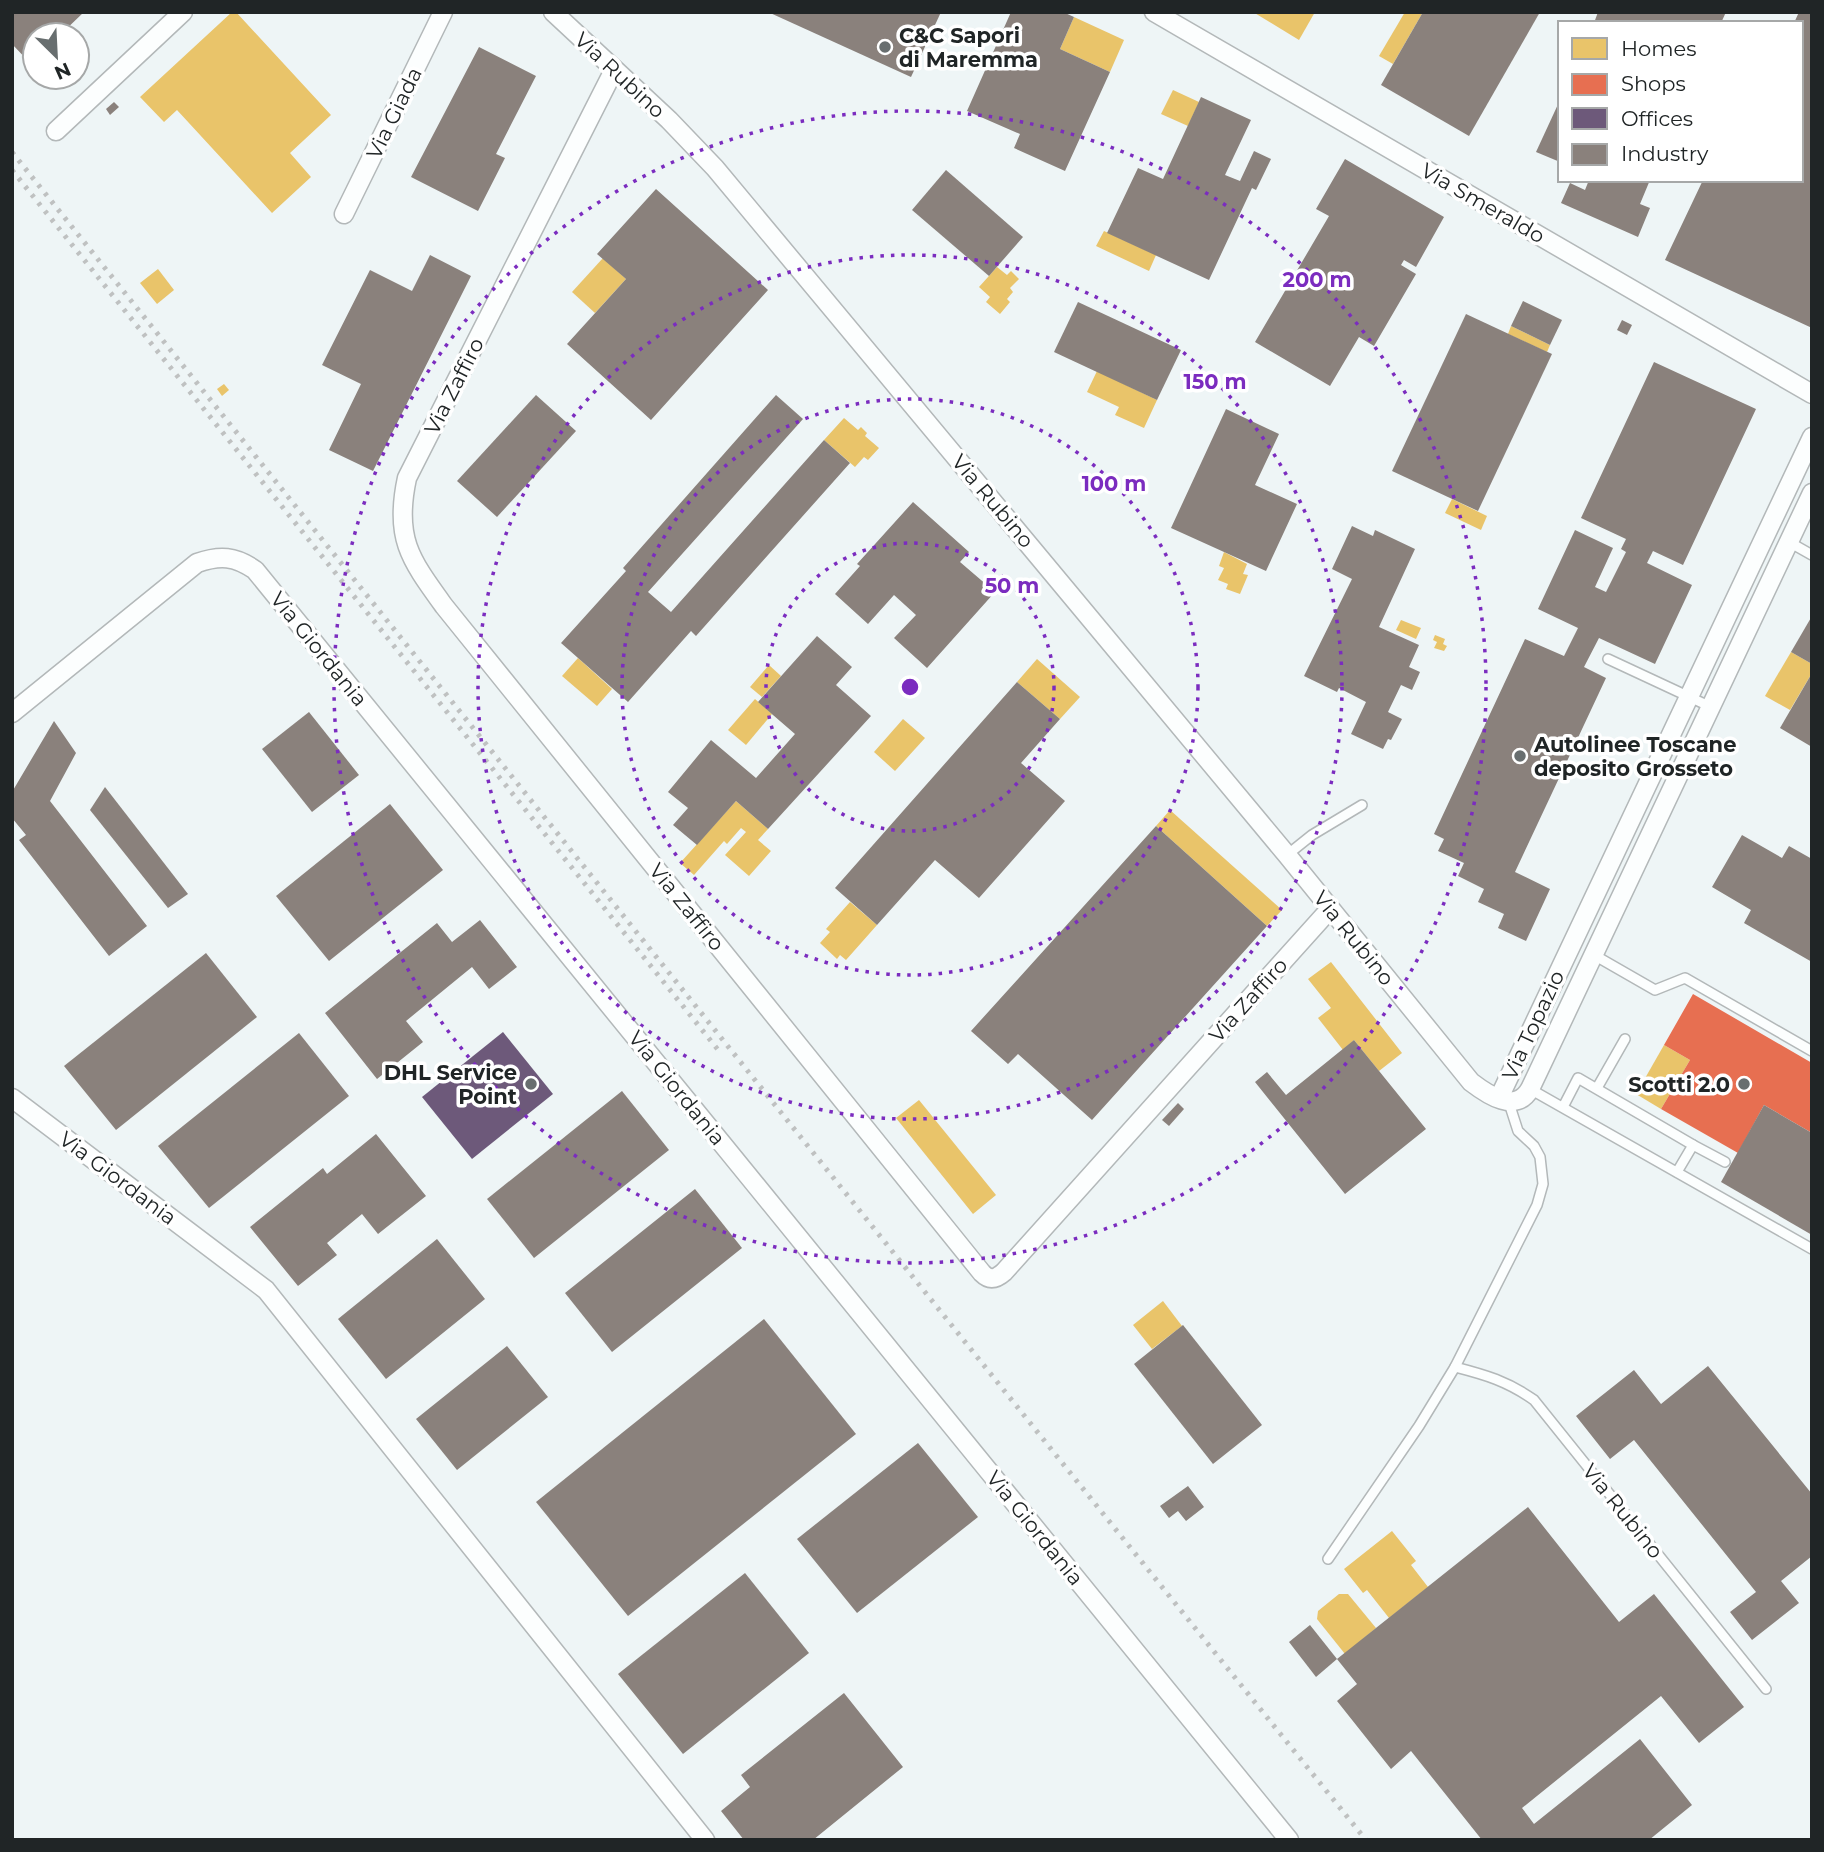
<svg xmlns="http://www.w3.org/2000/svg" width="1824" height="1852" font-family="Montserrat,sans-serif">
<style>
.homes{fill:#e9c46a}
.shops{fill:#e76f51}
.offices{fill:#6d597a}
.industry{fill:#8a817c}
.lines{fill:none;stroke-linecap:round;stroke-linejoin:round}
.service-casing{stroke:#b3b8b9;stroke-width:12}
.minor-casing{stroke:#b3b8b9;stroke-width:21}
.service{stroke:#fcfefe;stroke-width:9}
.minor{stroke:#fcfefe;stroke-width:18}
.rail{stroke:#bfc1c1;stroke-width:5;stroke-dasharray:3.5 7;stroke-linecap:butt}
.ring{fill:none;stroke:#7b2cbf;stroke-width:3.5;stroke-dasharray:3.5 7}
.poi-dot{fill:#686e6f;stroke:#fff;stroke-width:2.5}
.labels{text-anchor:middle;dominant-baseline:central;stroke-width:7;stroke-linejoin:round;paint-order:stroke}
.poi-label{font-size:21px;font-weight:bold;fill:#202526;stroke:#fff;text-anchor:start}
.street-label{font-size:21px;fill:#202526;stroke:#fff}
.centre{fill:#7b2cbf;stroke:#fff;stroke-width:3.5}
.ring-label{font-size:21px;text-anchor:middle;font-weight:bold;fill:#7b2cbf;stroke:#fff;stroke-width:7;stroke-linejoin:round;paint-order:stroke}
</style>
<rect width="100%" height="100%" fill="#eef5f6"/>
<g class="homes">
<polygon points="232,12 236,12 331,115 290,153 311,177 272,213 177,110 164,122 140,97"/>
<polygon points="1253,12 1315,12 1299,40"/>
<polygon points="1405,12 1423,12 1393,64 1379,56"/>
<polygon points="1074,17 1124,40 1110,72 1060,49"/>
<polygon points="1173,90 1199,102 1188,126 1161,114"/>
<polygon points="1104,231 1156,255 1149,271 1096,246"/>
<polygon points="603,258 626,279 595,313 572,292"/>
<polygon points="997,267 1007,275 1011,271 1019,279 1010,288 1013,292 1007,299 1010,302 1000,314 986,302 990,297 979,287"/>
<polygon points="158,269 174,290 157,304 140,283"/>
<polygon points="1511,326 1550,345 1547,352 1508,334"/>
<polygon points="1097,371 1157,400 1144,428 1115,415 1119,407 1087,392"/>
<polygon points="224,384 229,390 222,396 217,389"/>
<polygon points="844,418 858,430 861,427 867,433 865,436 879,448 868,460 864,457 855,467 824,440"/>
<polygon points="1452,499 1487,516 1481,530 1445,513"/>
<polygon points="1224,552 1247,564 1243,574 1248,575 1240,594 1226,589 1228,584 1218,580 1224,568 1219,566"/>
<polygon points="1401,620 1421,628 1416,639 1396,630"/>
<polygon points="1435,635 1445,639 1443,644 1447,646 1444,651 1434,648 1437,642 1433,640"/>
<polygon points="1791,652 1812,664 1812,673 1790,710 1765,696"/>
<polygon points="578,658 612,689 597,706 562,676"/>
<polygon points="1037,659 1080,697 1060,719 1017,682"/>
<polygon points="769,665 781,676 762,697 750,687"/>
<polygon points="755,699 772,714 746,745 728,730"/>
<polygon points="903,719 925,738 895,771 874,752"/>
<polygon points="736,801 768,829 758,840 771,851 749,876 725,855 746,832 741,828 727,844 724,841 694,875 680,863"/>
<polygon points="1170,810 1282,910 1267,926 1156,826"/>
<polygon points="850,902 877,925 846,960 840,955 837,959 820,943 830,932 826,929"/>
<polygon points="1331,962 1402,1053 1379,1071 1354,1040 1343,1050 1318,1018 1331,1008 1308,979"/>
<polygon points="1664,1045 1690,1060 1661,1109 1636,1094"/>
<polygon points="919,1100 996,1195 973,1214 896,1118"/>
<polygon points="1163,1301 1182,1326 1152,1349 1133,1325"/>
<polygon points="1392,1531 1416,1561 1411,1565 1428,1587 1389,1618 1367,1590 1363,1593 1344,1569"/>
<polygon points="1339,1594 1348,1594 1376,1628 1345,1654 1317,1619 1318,1611"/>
</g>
<polygon class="shops" points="1693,994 1812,1063 1812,1133 1764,1105 1738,1153 1661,1109 1690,1060 1664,1045"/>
<polygon class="offices" points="503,1032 553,1094 472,1159 422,1097"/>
<g class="industry">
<polygon points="12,12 84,12 60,35 35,35 35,58 30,63 12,44"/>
<polygon points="768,12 941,12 911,77"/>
<polygon points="1011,12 1063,12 1074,17 1060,49 1110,72 1065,171 1014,148 1020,134 967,111"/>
<polygon points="1423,12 1540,12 1469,136 1381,85"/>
<polygon points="1598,12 1726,12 1721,23 1594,23"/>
<polygon points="1799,12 1812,12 1812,328 1665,260 1703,180 1801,180 1801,23 1794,23"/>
<polygon points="479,47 536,76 496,154 505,158 478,211 411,177"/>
<polygon points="1201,97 1251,120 1225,175 1240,181 1254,151 1271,159 1256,190 1252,188 1209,280 1107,233 1138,168 1163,179"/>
<polygon points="1560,100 1560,162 1536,152"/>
<polygon points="114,102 119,107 110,115 106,109"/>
<polygon points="1345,159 1444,217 1416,267 1404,260 1401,265 1416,274 1374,346 1359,337 1330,386 1255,342 1329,216 1316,209"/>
<polygon points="946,170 1023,237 989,276 912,210"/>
<polygon points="1589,180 1650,180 1640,204 1650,208 1638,237 1561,203 1570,183 1585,190"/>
<polygon points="656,189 768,290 651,420 567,344 626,279 597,254"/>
<polygon points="430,255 471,276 373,471 329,450 361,384 322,365 370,270 412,291"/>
<polygon points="1523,301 1562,320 1550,345 1511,326"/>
<polygon points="1078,302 1181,350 1157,400 1054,352"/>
<polygon points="1466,314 1552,354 1478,511 1392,471"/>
<polygon points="1622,320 1632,325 1627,335 1617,330"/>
<polygon points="1654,362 1756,409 1683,565 1653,551 1647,563 1692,585 1655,664 1599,638 1584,667 1606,678 1515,872 1550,889 1526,941 1498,928 1504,914 1478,902 1484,889 1458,876 1464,863 1438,851 1444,839 1434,834 1525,639 1564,656 1578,628 1538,609 1575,530 1613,548 1595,587 1606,592 1626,552 1621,549 1626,539 1581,518"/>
<polygon points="536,395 576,431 497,517 457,481"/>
<polygon points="776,395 803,419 648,592 671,612 824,440 850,463 696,636 691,631 628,702 561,643 626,571 623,568"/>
<polygon points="1226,409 1279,434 1255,485 1297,504 1266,571 1171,528"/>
<polygon points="913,502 969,552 960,562 995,592 927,668 894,638 916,615 894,595 868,624 835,594 860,566 857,564"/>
<polygon points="1352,526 1373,536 1375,530 1415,549 1379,627 1419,645 1409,667 1420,672 1412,690 1401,685 1388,712 1402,719 1391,740 1388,739 1383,749 1351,734 1366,702 1339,688 1337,692 1304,676 1352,579 1332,569"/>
<polygon points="1812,616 1812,664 1791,652"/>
<polygon points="817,636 852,667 836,685 871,716 768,829 736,801 697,845 673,825 688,808 668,792 711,740 756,778 795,734 758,702"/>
<polygon points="1812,673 1812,747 1780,728"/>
<polygon points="1017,682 1060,719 1021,763 1065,801 979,898 935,860 877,925 835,888"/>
<polygon points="309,712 359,775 312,812 262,749"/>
<polygon points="54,721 76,753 50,801 147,926 109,956 19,840 26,835 12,818 12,792"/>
<polygon points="105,787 188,894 168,908 90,810"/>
<polygon points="390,804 443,870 329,961 276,896"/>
<polygon points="1156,826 1267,926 1092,1120 1018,1054 1008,1064 971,1031"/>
<polygon points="1742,835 1782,858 1789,846 1812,859 1812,962 1744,923 1751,910 1712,887"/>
<polygon points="480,920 517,967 489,989 472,967 406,1021 423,1042 377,1079 325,1013 437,923 452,942"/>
<polygon points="206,953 257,1017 116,1130 64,1066"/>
<polygon points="299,1033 349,1096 209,1208 158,1146"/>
<polygon points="1354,1040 1426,1129 1345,1194 1255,1082 1267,1072 1286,1095"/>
<polygon points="622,1091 669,1150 534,1258 487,1199"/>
<polygon points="1178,1103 1184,1109 1169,1126 1162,1120"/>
<polygon points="1764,1105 1812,1133 1812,1235 1721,1182"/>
<polygon points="376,1134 426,1196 378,1234 362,1214 327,1243 337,1255 298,1286 250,1227 323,1168 327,1174"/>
<polygon points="695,1189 742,1248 612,1352 565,1293"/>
<polygon points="437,1239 485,1299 386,1379 338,1319"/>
<polygon points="764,1319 856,1434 628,1616 536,1502"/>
<polygon points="1183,1325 1262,1425 1213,1464 1134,1364"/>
<polygon points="507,1346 548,1397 457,1470 416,1419"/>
<polygon points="1708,1366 1812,1494 1812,1556 1781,1581 1799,1603 1752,1640 1730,1612 1756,1592 1634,1440 1610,1459 1576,1416 1634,1370 1661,1404"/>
<polygon points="918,1443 978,1517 857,1613 797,1539"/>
<polygon points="1188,1486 1204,1507 1186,1521 1178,1511 1169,1518 1160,1506"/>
<polygon points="1528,1507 1619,1622 1654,1594 1744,1707 1699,1743 1661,1696 1522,1808 1534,1824 1640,1739 1692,1805 1649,1840 1482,1840 1411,1751 1391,1769 1337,1701 1357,1684 1337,1659"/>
<polygon points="745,1573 809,1653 683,1754 618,1674"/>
<polygon points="1310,1625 1337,1659 1316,1677 1289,1642"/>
<polygon points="844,1693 903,1767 813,1840 744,1840 721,1811 750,1787 741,1775"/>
</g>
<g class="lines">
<g class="service-casing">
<g id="service">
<polyline points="1789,542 1812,555"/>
<polyline points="1608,659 1711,707"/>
<polyline points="1287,855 1312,835 1362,805"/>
<polyline points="1594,955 1655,990 1685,978 1812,1051"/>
<polyline points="1597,1088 1625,1039"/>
<polyline points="1530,1089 1812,1249"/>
<polyline points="1563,1107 1578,1078 1693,1145"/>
<polyline points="1677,1172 1693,1145 1725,1162"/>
<path d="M 1455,1367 C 1486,1375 1507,1381 1534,1400 L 1766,1689"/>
<polyline points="1328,1559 1419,1426 1455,1367 1537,1205 1543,1184 1540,1157 1534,1146 1518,1131 1509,1103"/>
</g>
</g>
<g class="minor-casing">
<g id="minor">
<path d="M 553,12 L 669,120 L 715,168 L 1287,855 L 1471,1082 C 1488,1095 1516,1114 1530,1089 L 1812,493"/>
<polyline points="1154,12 1812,394"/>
<path d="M 614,70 L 407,478 C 394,538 410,559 444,606 L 982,1273 C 990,1281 996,1279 1004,1272 L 1330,909"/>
<polyline points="56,131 183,12"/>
<polyline points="344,214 443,12"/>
<path d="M 12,713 L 197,563 C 220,555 235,556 255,570 L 1289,1840"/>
<polyline points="12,1098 266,1290 705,1840"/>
<polyline points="1499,1098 1812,437"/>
</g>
</g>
<use href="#service" class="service"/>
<use href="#minor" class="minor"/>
<g class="rail">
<path d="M 12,152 C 463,715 913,1279 1366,1840"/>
<polyline points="12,170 719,1051"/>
</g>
</g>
<g class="ring">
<circle cx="910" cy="687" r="144"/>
<circle cx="910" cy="687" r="288"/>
<circle cx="910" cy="687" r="432"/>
<circle cx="910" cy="687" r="576"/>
</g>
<g class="poi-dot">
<circle cx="885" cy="47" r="7"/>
<circle cx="1520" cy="756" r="7"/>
<circle cx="531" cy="1084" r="7"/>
<circle cx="1744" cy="1084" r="7"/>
</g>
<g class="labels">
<g class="poi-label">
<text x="899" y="35">C&amp;C Sapori<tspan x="899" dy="24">di Maremma</tspan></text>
<text x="1534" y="744">Autolinee Toscane<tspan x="1534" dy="24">deposito Grosseto</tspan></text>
<text x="517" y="1072" text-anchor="end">DHL Service<tspan x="517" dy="24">Point</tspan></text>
<text x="1730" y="1084" text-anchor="end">Scotti 2.0</text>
</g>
<g class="street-label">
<text transform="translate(620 75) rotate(43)">Via Rubino</text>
<text transform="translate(394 113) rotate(-64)">Via Giada</text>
<text transform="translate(1483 203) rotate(30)">Via Smeraldo</text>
<text transform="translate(454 386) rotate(-63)">Via Zaffiro</text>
<text transform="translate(993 501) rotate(50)">Via Rubino</text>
<text transform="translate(319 649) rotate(51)">Via Giordania</text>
<text transform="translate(687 907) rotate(51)">Via Zaffiro</text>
<text transform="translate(1354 938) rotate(51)">Via Rubino</text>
<text transform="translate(1248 1000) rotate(-48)">Via Zaffiro</text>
<text transform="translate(1533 1025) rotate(-65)">Via Topazio</text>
<text transform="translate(677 1088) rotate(51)">Via Giordania</text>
<text transform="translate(118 1178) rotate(37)">Via Giordania</text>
<text transform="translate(1623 1511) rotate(51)">Via Rubino</text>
<text transform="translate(1035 1528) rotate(51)">Via Giordania</text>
</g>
</g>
<circle cx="910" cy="687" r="10" class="centre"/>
<g class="ring-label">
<text x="1317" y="287">200 m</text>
<text x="1215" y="389">150 m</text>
<text x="1114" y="491">100 m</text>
<text x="1012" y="593">50 m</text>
</g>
<rect width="1824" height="1852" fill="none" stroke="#202526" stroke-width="28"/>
<rect x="1558" y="21" width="245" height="161" fill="#ffffff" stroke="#a6a8a8" stroke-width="2"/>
<rect x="1572" y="38" width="35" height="21" fill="#e9c46a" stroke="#a6a8a8" stroke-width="2"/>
<text x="1621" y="56" font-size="21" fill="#202526">Homes</text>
<rect x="1572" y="74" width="35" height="21" fill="#e76f51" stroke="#a6a8a8" stroke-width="2"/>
<text x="1621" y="91" font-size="21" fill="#202526">Shops</text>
<rect x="1572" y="108" width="35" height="21" fill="#6d597a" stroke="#a6a8a8" stroke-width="2"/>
<text x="1621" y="126" font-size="21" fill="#202526">Offices</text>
<rect x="1572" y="144" width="35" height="21" fill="#8a817c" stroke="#a6a8a8" stroke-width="2"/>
<text x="1621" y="161" font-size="21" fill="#202526">Industry</text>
<g transform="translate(56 56) rotate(156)"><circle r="33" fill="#ffffff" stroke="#a6a8a8" stroke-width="2"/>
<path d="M0-5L12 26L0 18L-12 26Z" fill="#686e6f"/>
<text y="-10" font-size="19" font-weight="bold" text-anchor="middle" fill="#202526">N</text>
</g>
</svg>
